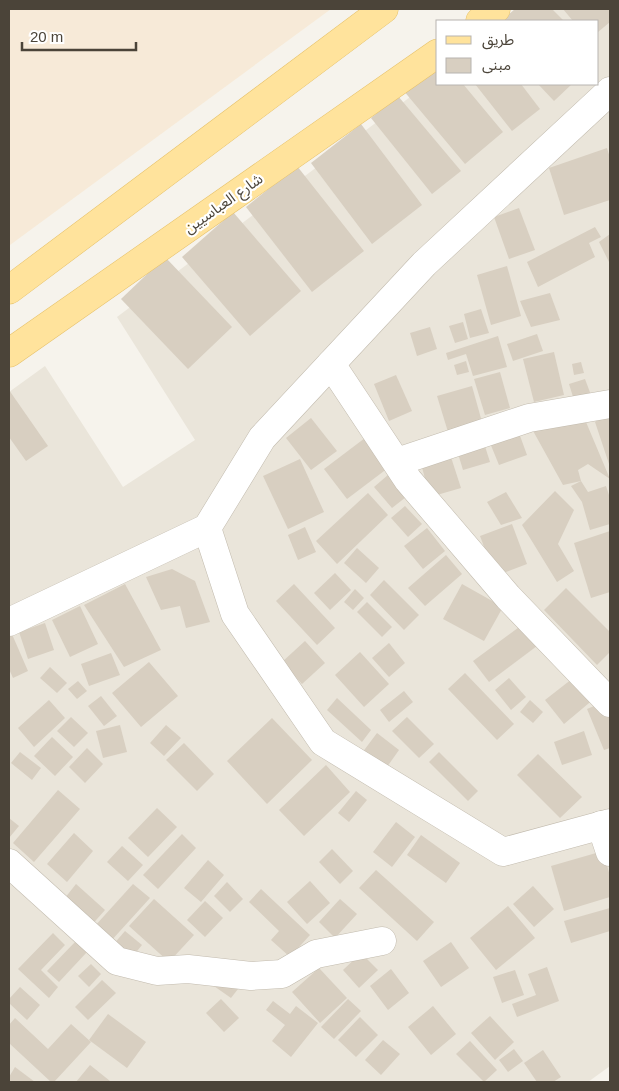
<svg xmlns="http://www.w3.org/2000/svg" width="619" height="1091" font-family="Arial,'Noto Sans Arabic',sans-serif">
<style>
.residential{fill:#eae5da}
.commercial{fill:#f7ead8}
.building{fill:#d8cfc1}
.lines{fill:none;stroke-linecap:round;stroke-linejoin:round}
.minor-casing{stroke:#c2bbae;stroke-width:29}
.major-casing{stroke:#e6c16a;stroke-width:29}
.minor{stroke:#fff;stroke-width:28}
.major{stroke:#ffe39c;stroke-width:28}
.labels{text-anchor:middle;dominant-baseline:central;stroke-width:4.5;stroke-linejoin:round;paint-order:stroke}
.street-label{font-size:15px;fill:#4b4439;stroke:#fff}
</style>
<rect width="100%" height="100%" fill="#f6f3ec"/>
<polygon class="residential" points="528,9 610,9 610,1066 588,1082 9,1082 9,392 45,366 123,487 195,440 117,317 438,76 438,84 598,84 598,21 511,21"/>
<polygon class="commercial" points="9,9 331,9 10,245"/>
<g class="building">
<polygon points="515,9 552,9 564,21 501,21"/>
<polygon points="563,9 610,9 610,22 598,32 598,21 573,21"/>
<polygon points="438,62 438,84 463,84 503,132 465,164 403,90"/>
<polygon points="475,84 521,84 540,109 512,131"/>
<polygon points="538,84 572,84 554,101"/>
<polygon points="398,96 461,171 432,194 371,118"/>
<polygon points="361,124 422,205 372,244 311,163"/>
<polygon points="607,148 610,158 610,200 564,215 549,168"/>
<polygon points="297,166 364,251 312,292 246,207"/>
<polygon points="519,208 535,250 509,259 494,217"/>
<polygon points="233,212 301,291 250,336 182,257"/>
<polygon points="595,227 601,237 589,243 595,257 538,287 527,262"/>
<polygon points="610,234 610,264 599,242"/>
<polygon points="165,257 232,327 188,369 121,299"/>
<polygon points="507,266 521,316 491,325 477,275"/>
<polygon points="550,293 560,320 531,327 520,301"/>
<polygon points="481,309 489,333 470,338 464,314"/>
<polygon points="463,322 468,339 455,343 449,326"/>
<polygon points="430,327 437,349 417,356 410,333"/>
<polygon points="537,334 543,351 513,361 507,344"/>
<polygon points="498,336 507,367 473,376 466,354 448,360 446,353"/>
<polygon points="554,352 564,395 534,402 523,359"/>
<polygon points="466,361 469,372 457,375 454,365"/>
<polygon points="581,362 584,373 574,375 572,364"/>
<polygon points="500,372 510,408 485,415 474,379"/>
<polygon points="396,375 412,411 389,421 374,384"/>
<polygon points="585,379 591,395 574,400 569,384"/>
<polygon points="472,386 482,422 448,432 437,396"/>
<polygon points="9,390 48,446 26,461 9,437"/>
<polygon points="610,410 610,467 595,422"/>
<polygon points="311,418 337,451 311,470 286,438"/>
<polygon points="586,422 610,479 588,464 578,470 581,481 563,485 532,429"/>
<polygon points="519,433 527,455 499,465 490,443"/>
<polygon points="365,438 388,468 347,499 324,469"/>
<polygon points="483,440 490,462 463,470 456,447"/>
<polygon points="449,451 461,488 430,497 420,460"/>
<polygon points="300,459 324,512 288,529 263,476"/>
<polygon points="388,475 406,497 392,508 374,487"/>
<polygon points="581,481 588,492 606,486 610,498 610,524 590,530 582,502 571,486"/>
<polygon points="555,491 574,510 558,544 574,571 557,582 522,525"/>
<polygon points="506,492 522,518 501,525 487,502"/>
<polygon points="368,493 388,515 337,564 316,541"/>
<polygon points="405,506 422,524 408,537 391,518"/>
<polygon points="512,524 527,564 495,576 480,536"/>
<polygon points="305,527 316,552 298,560 288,535"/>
<polygon points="427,528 445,551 423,569 404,546"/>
<polygon points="610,531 610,592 591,598 574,543"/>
<polygon points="357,548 379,568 366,583 344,563"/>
<polygon points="446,555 462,574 425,606 408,588"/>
<polygon points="172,569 195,581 210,622 186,628 180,606 161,610 146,577"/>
<polygon points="335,573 351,590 330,610 314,593"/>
<polygon points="384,580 419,615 404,630 370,595"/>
<polygon points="125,584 161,650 124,667 84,605"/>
<polygon points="294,584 335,628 317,645 276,601"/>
<polygon points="462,584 503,607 484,641 443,619"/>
<polygon points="566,588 610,632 610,652 597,665 544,610"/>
<polygon points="355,589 364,598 353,610 344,602"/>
<polygon points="367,602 392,627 382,637 357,612"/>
<polygon points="80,606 98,644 70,657 52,620"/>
<polygon points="526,622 541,643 489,682 473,661"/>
<polygon points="45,623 54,650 28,659 19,632"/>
<polygon points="11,632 28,671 13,678 9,669 9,634"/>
<polygon points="305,641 325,663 302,684 282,662"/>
<polygon points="389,643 405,663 389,677 372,658"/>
<polygon points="360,652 389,684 364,707 335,675"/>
<polygon points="111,653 120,675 89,686 81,664"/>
<polygon points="149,662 178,696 141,727 112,693"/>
<polygon points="50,667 67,683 57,693 40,678"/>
<polygon points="465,673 514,724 497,740 448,689"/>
<polygon points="577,675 595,698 564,724 545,700"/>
<polygon points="509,678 526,697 511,710 495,690"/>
<polygon points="78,681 87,691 77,699 68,689"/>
<polygon points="404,691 413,702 389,722 380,710"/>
<polygon points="101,696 117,716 104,726 88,706"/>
<polygon points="337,698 371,730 362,742 327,710"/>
<polygon points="49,700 65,718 34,747 18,728"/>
<polygon points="530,700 543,712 533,723 520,712"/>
<polygon points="606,701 610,711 610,748 604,750 587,709"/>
<polygon points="71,717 88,733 74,747 57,731"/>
<polygon points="407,717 434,744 419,758 392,731"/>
<polygon points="272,718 312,760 267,804 227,761"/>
<polygon points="120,725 127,752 103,758 96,731"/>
<polygon points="166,725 181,738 164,756 150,743"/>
<polygon points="584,731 592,755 562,765 554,742"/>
<polygon points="377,733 399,750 382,774 359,757"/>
<polygon points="52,737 73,757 55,776 34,756"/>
<polygon points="184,743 214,774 197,791 166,760"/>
<polygon points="87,748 103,764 85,783 69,767"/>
<polygon points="20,752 41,768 32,780 11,763"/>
<polygon points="439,752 478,791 468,801 429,762"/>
<polygon points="538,754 582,797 560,818 517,775"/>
<polygon points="326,765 350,792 304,836 279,810"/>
<polygon points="58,790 80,809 34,862 13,843"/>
<polygon points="356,791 367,800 349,822 338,813"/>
<polygon points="157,808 177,827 148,857 128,838"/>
<polygon points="9,818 19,826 9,838"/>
<polygon points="396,822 415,837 392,867 373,852"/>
<polygon points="74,833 93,851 67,882 47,864"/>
<polygon points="182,834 196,848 158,889 143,875"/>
<polygon points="421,835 460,863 446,883 407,855"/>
<polygon points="122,846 143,865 128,881 107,862"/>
<polygon points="332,849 353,871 340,884 319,862"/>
<polygon points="603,851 610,876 610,897 564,911 551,866"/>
<polygon points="208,860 224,875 201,902 184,888"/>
<polygon points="376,870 434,922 417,941 359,888"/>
<polygon points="310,881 330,903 307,924 287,902"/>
<polygon points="227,882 243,899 230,912 214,896"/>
<polygon points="76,884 105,910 89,928 61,903"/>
<polygon points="133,884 150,898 110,942 94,927"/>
<polygon points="533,886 554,909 534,927 513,904"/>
<polygon points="261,889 310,935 290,957 271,940 279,931 249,902"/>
<polygon points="154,899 194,935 169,962 129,926"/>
<polygon points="340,899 357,914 335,938 319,922"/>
<polygon points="205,901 223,918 205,937 187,920"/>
<polygon points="508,906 535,938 496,970 470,938"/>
<polygon points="610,908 610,931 571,943 564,921"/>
<polygon points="125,931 142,945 129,961 112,946"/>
<polygon points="53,933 65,945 41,970 58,987 49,998 18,969"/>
<polygon points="76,941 87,952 59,982 47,971"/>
<polygon points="451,942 469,968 441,987 423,961"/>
<polygon points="361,953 378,970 359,988 343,970"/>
<polygon points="91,964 101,974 89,987 78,976"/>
<polygon points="547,967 559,1001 517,1017 512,1004 536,995 528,974"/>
<polygon points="319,968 347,998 320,1023 292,992"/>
<polygon points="391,969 409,993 388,1010 370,986"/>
<polygon points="515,970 524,995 502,1003 493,977"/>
<polygon points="217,974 238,989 231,998 211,984"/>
<polygon points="102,980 116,993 88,1020 75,1007"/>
<polygon points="20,987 40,1005 27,1020 9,1003 9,999"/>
<polygon points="221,999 239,1018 224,1032 206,1013"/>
<polygon points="348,999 361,1011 334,1039 321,1027"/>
<polygon points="273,1001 290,1014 296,1006 318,1023 291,1057 272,1041 285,1025 266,1010"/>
<polygon points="433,1006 456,1034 431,1055 408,1027"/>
<polygon points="108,1014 146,1042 127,1068 89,1040"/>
<polygon points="490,1016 514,1042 495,1060 471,1033"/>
<polygon points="360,1017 378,1035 356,1057 338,1040"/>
<polygon points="15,1018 48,1049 71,1024 91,1042 54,1082 51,1082 9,1043 9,1025"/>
<polygon points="383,1040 400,1054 381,1075 365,1060"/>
<polygon points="470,1041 497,1070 484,1082 456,1054"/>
<polygon points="514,1049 523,1061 508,1072 499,1060"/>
<polygon points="543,1050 561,1077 553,1082 537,1082 524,1063"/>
<polygon points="90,1065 110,1081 109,1082 76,1082"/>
<polygon points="15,1067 35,1082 9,1082 9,1077"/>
</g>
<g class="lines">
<g class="minor-casing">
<g id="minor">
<polyline points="610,91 424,264 262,438 207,528 235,614 323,742 503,852 610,823"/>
<polyline points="331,364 408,480 508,597 610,703"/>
<polyline points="397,462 529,418 610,404"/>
<polyline points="9,622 207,528"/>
<polyline points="601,825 610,852"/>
<polyline points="9,863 117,961 157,971 188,969 251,976 282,974 316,954 382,941"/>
</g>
</g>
<g class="major-casing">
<g id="major">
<polyline points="480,21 496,9"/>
<polyline points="9,290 384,9"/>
<polyline points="9,353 438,53"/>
</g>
</g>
<use href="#minor" class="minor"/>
<use href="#major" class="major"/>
</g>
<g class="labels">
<g class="street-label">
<text transform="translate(223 203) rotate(-35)">شارع العباسيين</text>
</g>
</g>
<rect width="619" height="1091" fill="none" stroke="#4b4439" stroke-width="20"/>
<rect x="436" y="20" width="162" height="65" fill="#ffffff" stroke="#b7b4b0"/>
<rect x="446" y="36" width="25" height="8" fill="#ffe39c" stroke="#b7b4b0"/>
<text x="482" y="45" font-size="15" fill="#4b4439">طريق</text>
<rect x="446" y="58" width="25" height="15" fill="#d8cfc1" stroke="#b7b4b0"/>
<text x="482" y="70" font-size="15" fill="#4b4439">مبنى</text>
<path d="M22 42v8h114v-8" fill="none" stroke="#4b4439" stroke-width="2.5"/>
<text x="30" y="42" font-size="15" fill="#4b4439" stroke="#ffffff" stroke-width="4" paint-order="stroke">20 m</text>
</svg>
